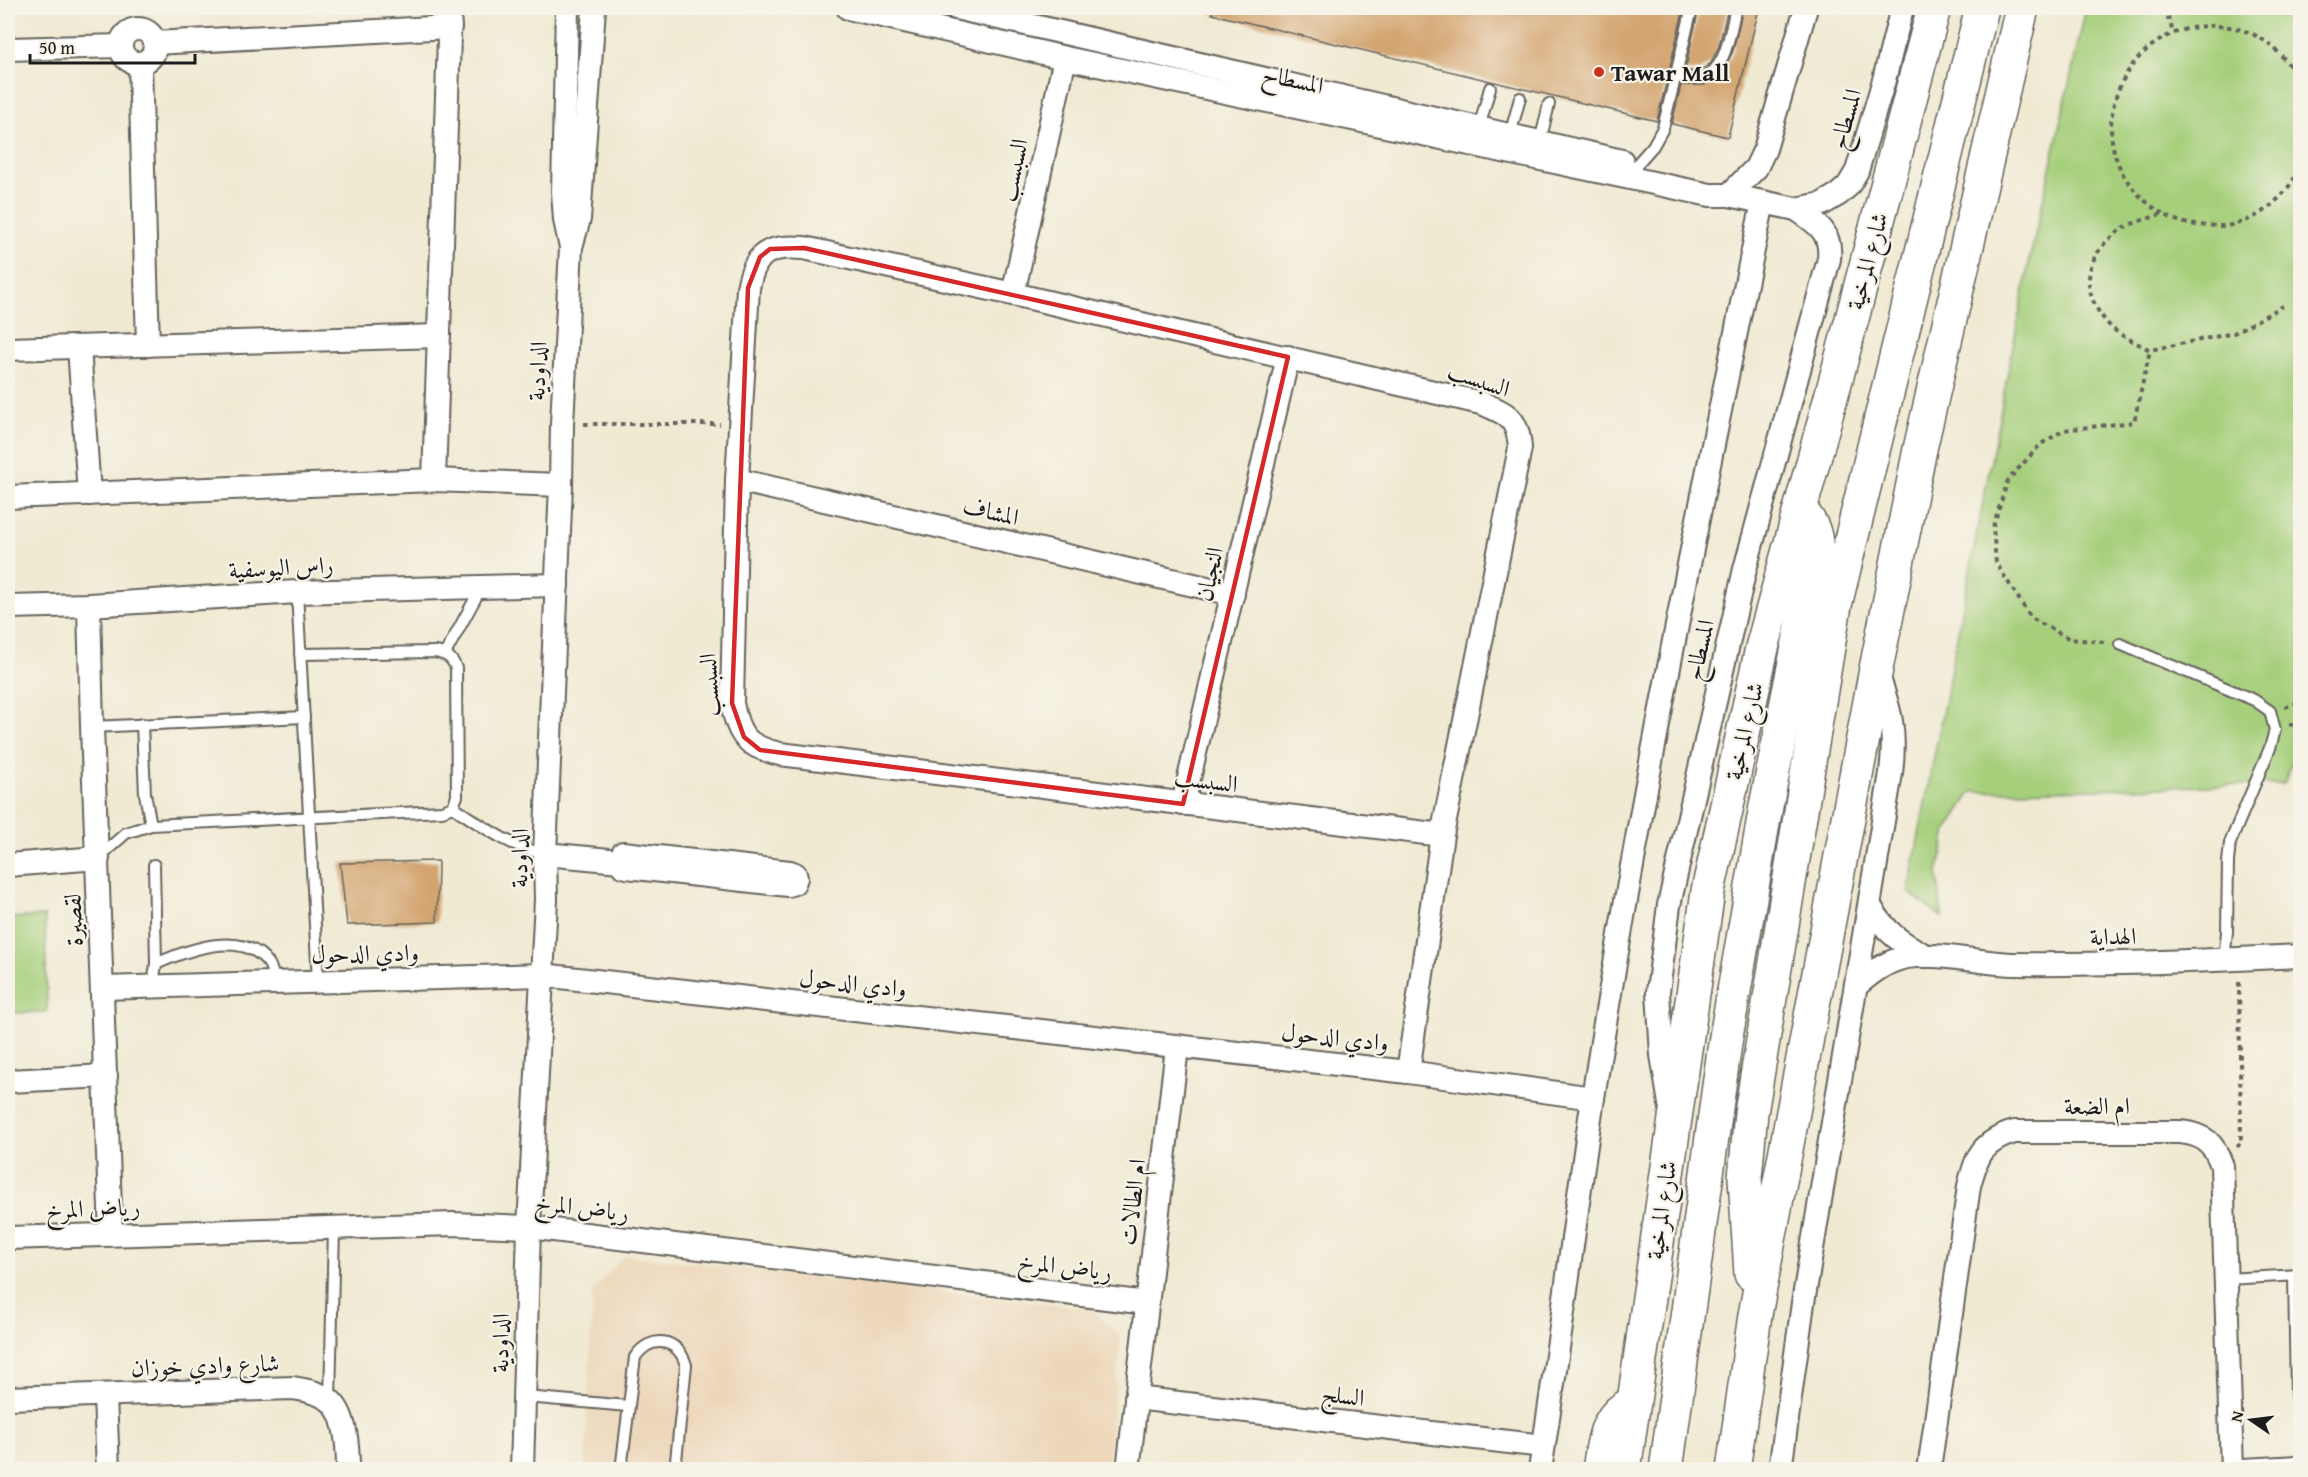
<svg xmlns="http://www.w3.org/2000/svg" width="2308" height="1477" font-family="'Gentium Book Plus',Amiri,serif">
<style>
.built{fill:#edd7ba}
.green{fill:#a6cf7b;stroke:#61764c;stroke-width:1.5}
.building{fill:#d3a46f}
.lines{fill:none;stroke-linecap:round;stroke-linejoin:round}
.lane-casing{stroke:#66645c;stroke-width:14}
.street-casing{stroke:#66645c;stroke-width:26}
.highway-casing{stroke:#66645c;stroke-width:36}
.path{stroke:#66645c;stroke-width:4;stroke-dasharray:4.5 4.5;stroke-linecap:butt}
.lane{stroke:#fff;stroke-width:10}
.street{stroke:#fff;stroke-width:22}
.highway{stroke:#fff;stroke-width:33}
.marked{fill:none;stroke:#d62828;stroke-width:4.5;stroke-linejoin:round}
.poi-dot{fill:#c8321e;stroke:#f7f3e8;stroke-width:2}
.labels{text-anchor:middle;dominant-baseline:central;stroke-width:4.5;stroke-linejoin:round;paint-order:stroke}
.poi-label{font-size:24px;font-weight:bold;fill:#1c1c1c;stroke:#f7f3e8;text-anchor:start}
.street-label{font-size:24px;fill:#1c1c1c;stroke:#f7f3e8}
</style>
<rect width="100%" height="100%" fill="#f7f3e8"/>
<filter id="ink" filterUnits="userSpaceOnUse"><feTurbulence type="fractalNoise" baseFrequency=".0167" numOctaves="2"/><feDisplacementMap in="SourceGraphic" scale="12" xChannelSelector="R" yChannelSelector="G"/><feConvolveMatrix kernelMatrix="1 2 1 2 8 2 1 2 1" color-interpolation-filters="sRGB"/></filter>
<filter id="wash" filterUnits="userSpaceOnUse"><feTurbulence type="fractalNoise" baseFrequency=".008" numOctaves="4" result="noise"/><feDisplacementMap in="SourceGraphic" scale="24" xChannelSelector="R" yChannelSelector="G"/><feGaussianBlur stdDeviation="1.35" result="paint"/><feColorMatrix in="noise" values="0 0 0 0 0 0 0 0 0 0 0 0 0 0 0 0 0 1.4 0 .05"/><feComposite in="paint" operator="in"/></filter>
<g filter="url(#wash)">
<rect width="100%" height="100%" fill="#f0ead3"/>
<polygon class="built" points="625,1255 1092,1309 1121,1337 1107,1469 585,1470 593,1290"/>
<g class="green">
<polygon points="2086,8 2300,8 2300,743 2284,784 1971,792 1947,830 1938,874 1942,917 1908,892 2030,258"/>
<polygon points="45,916 47,1012 8,1013 8,918"/>
</g>
<g id="blocks">
<g class="building">
<polygon points="1213,8 1684,8 1657,121 1212,14"/>
<polygon points="1699,8 1728,8 1719,46 1711,63 1699,71 1685,71"/>
<polygon points="1743,8 1759,8 1728,137 1672,124 1681,85 1704,85 1715,80 1723,71 1733,51"/>
<polygon points="438,861 437,922 347,925 340,863"/>
</g>
</g>
</g>
<g filter="url(#ink)">
<use href="#blocks" fill-opacity="0" stroke="#66645c" stroke-width="1.5"/>
<g class="lines">
<g class="lane-casing">
<g id="lane">
<path d="M 1677,77 C 1684,78 1693,80 1701,78 C 1727,72 1730,29 1736,8"/>
<polyline points="1479,128 1490,88"/>
<polyline points="1510,135 1520,98"/>
<polyline points="1540,142 1549,104"/>
<polyline points="1633,179 1637,164 1653,146 1663,128 1692,8"/>
<polyline points="297,592 318,981"/>
<polyline points="2120,644 2254,700 2270,711 2275,730 2270,748 2230,843 2228,862 2227,932 2224,960"/>
<polyline points="445,654 481,588"/>
<path d="M 142,724 L 145,794 L 151,825 L 442,811 L 453,807 L 457,796 L 456,668 C 452,658 447,654 435,652 L 300,654"/>
<polyline points="92,727 304,717"/>
<path d="M 453,807 C 482,826 510,847 545,854"/>
<polyline points="99,857 126,833 151,825"/>
<polyline points="154,865 156,964"/>
<path d="M 153,985 L 156,964 C 187,950 244,928 269,964 C 272,969 273,977 275,982"/>
<polyline points="2294,1275 2296,1395 2300,1402"/>
<polyline points="2226,1279 2300,1275"/>
<polyline points="526,1397 628,1406"/>
<polyline points="330,1400 334,1228"/>
<path d="M 621,1470 L 635,1357 C 651,1334 678,1338 686,1365 L 675,1470"/>
</g>
</g>
<g class="street-casing">
<g id="street">
<polyline points="567,8 563,191 565,220 570,243"/>
<polyline points="848,8 1065,58 1710,195 1729,195 1796,209 1822,204 1839,194 1848,186 1857,171 1884,80 1902,8"/>
<polyline points="956,8 1622,161"/>
<circle cx="138" cy="46" r="17"/>
<polyline points="154,43 450,27"/>
<polyline points="8,49 121,46"/>
<polyline points="140,63 148,345"/>
<polyline points="1729,195 1756,168 1765,149 1806,8"/>
<polyline points="1013,294 1065,58"/>
<polyline points="79,347 89,494"/>
<polyline points="8,349 439,336"/>
<polyline points="434,480 450,8"/>
<polyline points="737,480 1233,594"/>
<polyline points="8,497 434,480 561,485"/>
<polyline points="89,605 92,727 111,1234"/>
<polyline points="8,607 89,605 297,592 557,585"/>
<polyline points="1183,804 1288,357"/>
<polygon points="623,853 790,872 795,874 796,878 794,883 788,885 627,867 623,866 620,861"/>
<polyline points="545,854 620,861"/>
<polyline points="8,865 98,858"/>
<path d="M 1870,906 C 1886,933 1900,942 1926,956"/>
<path d="M 1856,986 C 1871,973 1886,961 1907,957 C 1941,952 1978,963 2012,964 C 2108,965 2204,961 2300,956"/>
<polyline points="103,988 542,975 1408,1072 1593,1098"/>
<path d="M 1408,1072 L 1442,835 L 1520,448 C 1518,418 1507,413 1481,403 L 1013,294 L 804,248 C 769,245 755,252 748,288 L 737,480 L 732,703 C 738,736 747,747 780,754 L 1442,835"/>
<polyline points="8,1081 106,1076"/>
<path d="M 1670,1104 L 1662,1055 L 1658,992 L 1669,905 L 1745,569 L 1829,259 C 1832,231 1816,223 1796,209"/>
<polyline points="8,1238 453,1224 529,1227 1147,1303"/>
<polyline points="105,1396 108,1470"/>
<path d="M 8,1398 L 293,1388 C 305,1390 317,1392 328,1399 C 347,1412 348,1450 348,1470"/>
<polyline points="1136,1398 1543,1446"/>
<polyline points="522,1470 529,1227 546,900 545,854 561,485 562,424 571,247 579,219 594,8"/>
<polyline points="1128,1470 1177,1047"/>
<path d="M 1540,1470 C 1560,1346 1574,1222 1593,1098 C 1640,798 1701,500 1763,202"/>
<path d="M 1780,1470 L 1803,1303 L 1891,773 C 1896,731 1891,712 1877,673"/>
<path d="M 1929,1470 L 1969,1186 C 1977,1155 1982,1142 2014,1132 L 2181,1132 C 2205,1135 2214,1143 2222,1166 L 2232,1470"/>
<polyline points="2243,1470 2300,1467"/>
</g>
</g>
<g class="highway-casing">
<g id="highway">
<polyline points="1751,1274 1745,1177 1751,1113 1835,605 1982,8"/>
<path d="M 1599,1470 C 1603,1447 1604,1421 1624,1408"/>
<polyline points="1624,1470 1708,891 1762,648 1839,368 1934,8"/>
<path d="M 1666,1470 L 1725,1043 L 1766,806 L 1817,553 C 1816,534 1813,524 1800,510"/>
<polyline points="1733,1470 1755,1315 1876,669 1920,449 2022,8"/>
</g>
</g>
<g class="path">
<polyline points="2165,8 2173,32"/>
<path d="M 2300,81 C 2280,49 2258,28 2218,26 C 2121,21 2072,143 2149,204 C 2160,213 2174,221 2189,224 C 2198,226 2207,225 2216,226 C 2252,228 2287,198 2300,167"/>
<path d="M 2161,214 C 2149,219 2132,222 2122,229 C 2083,255 2078,292 2110,326 C 2120,336 2137,343 2150,350 L 2234,333 L 2283,306"/>
<polyline points="584,424 720,424"/>
<polyline points="2104,642 2070,639 2031,618 1996,563 1993,527 2008,480 2041,444 2064,430 2134,422 2150,350"/>
<polyline points="2285,707 2300,702"/>
<polyline points="2289,724 2300,727"/>
<polyline points="2237,1147 2241,1142 2239,979"/>
</g>
<use href="#lane" class="lane"/>
<use href="#street" class="street"/>
<use href="#highway" class="highway"/>
</g>
</g>
<path class="marked" d="M 804,248 L 1288,357 L 1183,804 L 760,750 L 744,737 L 732,703 L 748,288 L 760,257 L 770,249 Z"/>
<circle class="poi-dot" cx="1599" cy="72" r="6"/>
<g class="labels">
<g class="poi-label">
<text x="1611" y="72">Tawar Mall</text>
</g>
<g class="street-label">
<text transform="translate(1293 79) rotate(12)">المسطاح</text>
<text transform="translate(1845 119) rotate(-74)">المسطاح</text>
<text transform="translate(1013 170) rotate(-78)">السبسب</text>
<text transform="translate(1867 261) rotate(-75)">شارع المرخية</text>
<text transform="translate(537 371) rotate(-87)">الداودية</text>
<text transform="translate(1479 379) rotate(19)">السبسب</text>
<text transform="translate(991 511) rotate(13)">المشاف</text>
<text transform="translate(281 567) rotate(-3)">راس اليوسفية</text>
<text transform="translate(1209 574) rotate(-77)">النجيان</text>
<text transform="translate(1699 650) rotate(-77)">المسطاح</text>
<text transform="translate(709 685) rotate(-93)">السبسب</text>
<text transform="translate(1744 731) rotate(-77)">شارع المرخية</text>
<text transform="translate(1206 780) rotate(7)">السبسب</text>
<text transform="translate(519 858) rotate(-89)">الداودية</text>
<text transform="translate(73 920) rotate(-92)">لقصيرة</text>
<text transform="translate(2113 936) rotate(-1)">الهداية</text>
<text transform="translate(365 953) rotate(-1)">وادي الدحول</text>
<text transform="translate(853 983) rotate(6)">وادي الدحول</text>
<text transform="translate(1335 1037) rotate(6)">وادي الدحول</text>
<text x="2097" y="1105">ام الضعة</text>
<text transform="translate(1132 1202) rotate(-83)">ام الطالات</text>
<text transform="translate(582 1207) rotate(7)">رياض المرخ</text>
<text transform="translate(93 1208) rotate(-2)">رياض المرخ</text>
<text transform="translate(1661 1210) rotate(-82)">شارع المرخية</text>
<text transform="translate(1065 1266) rotate(7)">رياض المرخ</text>
<text transform="translate(500 1343) rotate(-89)">الداودية</text>
<text transform="translate(205 1365) rotate(-2)">شارع وادي خوزان</text>
<text transform="translate(1343 1395) rotate(7)">السلج</text>
</g>
</g>
<rect width="2308" height="1477" fill="none" stroke="#f7f3e8" stroke-width="30"/>
<g transform="translate(2251 1420) rotate(284)" stroke="#f7f3e8" stroke-width="4.5" paint-order="stroke">
<path d="M0-4.5L10 22L0 15L-10 22Z" fill="#1c1c1c"/>
<text y="-9" font-size="16" font-weight="bold" text-anchor="middle" fill="#1c1c1c">N</text>
</g>
<path d="M30 54v9h165v-9" fill="none" stroke="#1c1c1c" stroke-width="3"/>
<text x="39" y="54" font-size="18" fill="#1c1c1c" stroke="#f7f3e8" stroke-width="4.5" paint-order="stroke">50 m</text>
</svg>
